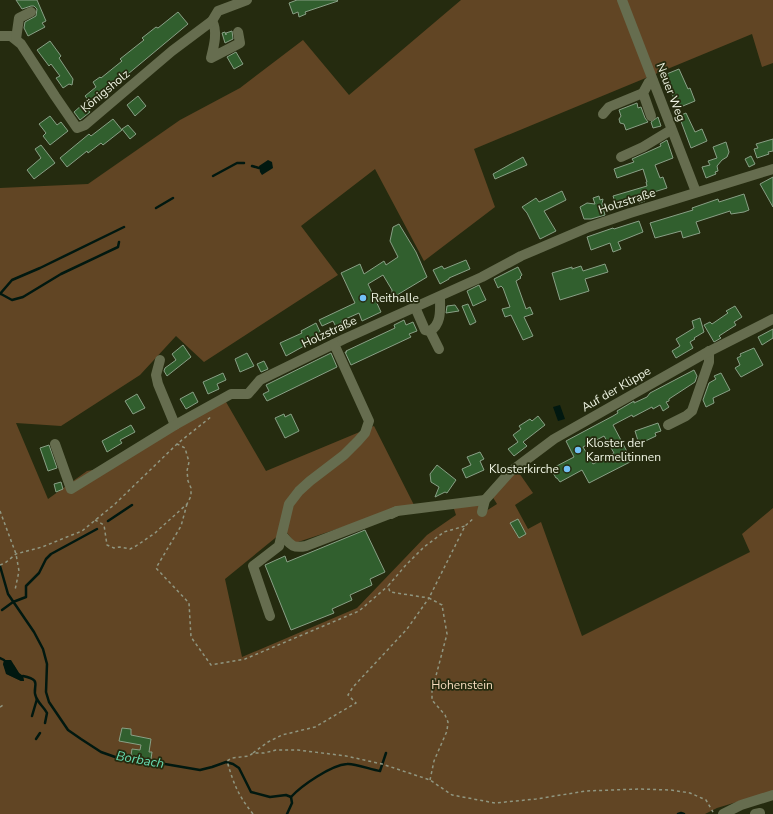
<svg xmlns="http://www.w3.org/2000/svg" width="773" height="814" font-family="'Nunito Sans',sans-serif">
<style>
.green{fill:#614524;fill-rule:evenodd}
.water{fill:#011810}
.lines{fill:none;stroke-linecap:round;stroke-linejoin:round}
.stream{stroke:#011810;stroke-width:2.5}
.building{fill:#315f2e;stroke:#89a086;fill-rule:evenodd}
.path{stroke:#909680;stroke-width:1.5;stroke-dasharray:3 3;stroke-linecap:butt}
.minor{stroke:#666d4f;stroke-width:10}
.poi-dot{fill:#72c1f5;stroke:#252b0f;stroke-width:1.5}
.labels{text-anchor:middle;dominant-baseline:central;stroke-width:3.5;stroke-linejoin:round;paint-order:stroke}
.street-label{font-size:12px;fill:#eef3e2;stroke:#252b0f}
.poi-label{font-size:12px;fill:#eef3e2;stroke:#252b0f;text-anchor:start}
.park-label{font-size:12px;fill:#f5dbbd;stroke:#252b0f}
.water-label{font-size:13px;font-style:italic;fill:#67dab0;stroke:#252b0f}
</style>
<rect width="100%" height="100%" fill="#252b0f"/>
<path class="green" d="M 461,0 L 773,0 L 773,63 L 762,67 L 752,34 L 474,149 L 495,207 L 424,261 L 375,169 L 301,226 L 338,275 L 204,362 L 176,336 L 140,375 L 61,426 L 16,423 L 48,499 L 87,471 L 110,467 L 222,395 L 266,471 L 374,426 L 414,505 L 397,509 L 295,543 L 285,530 L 225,579 L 242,657 L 357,608 L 427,535 L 456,515 L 453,506 L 481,503 L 486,511 L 497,504 L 492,496 L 517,470 L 533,493 L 515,505 L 528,529 L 541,522 L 582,636 L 750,552 L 742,534 L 773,508 L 773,791 L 717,808 L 705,814 L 0,814 L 0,188 L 88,184 L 180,120 L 240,88 L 303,40 L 349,95 ZM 3,664 L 14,665 L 19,673 L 23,676 L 24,681 L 21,681 L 7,674 Z"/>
<g class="water">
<polygon points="268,160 272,162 273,168 262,175 260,172 259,166"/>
<polygon points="560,405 565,419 558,421 553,407"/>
<polygon points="4,660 11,660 19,673 23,676 24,681 21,681 6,674 3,664"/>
</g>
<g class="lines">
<g class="stream">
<polyline points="252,166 259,168"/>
<polyline points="213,176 237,163 244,163"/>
<polyline points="156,208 173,198"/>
<polyline points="0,294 12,280 40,268 124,227"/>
<polyline points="1,294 12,300 23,297 61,274 118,247 119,242"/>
<polyline points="108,521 132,505"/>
<polyline points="0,566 8,594 34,632 43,649 47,664 46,692 49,702 68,730 81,739 101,752 118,758 138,762 159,763 200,770 212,767 226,762 233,764 239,768 251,792 270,797 286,795 291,797 292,803 287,814"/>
<polyline points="2,610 13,602 26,597 26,586 39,573 46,559 51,554 97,529"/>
<polyline points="0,658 4,660"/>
<path d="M 23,676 C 44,680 31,687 36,697 C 38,703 44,707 47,713 L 45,723"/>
<polyline points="32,716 37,699"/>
<polyline points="36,739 40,733"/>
<path d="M 291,797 C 301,786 331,765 347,764 C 354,763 372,770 380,771 L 386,753"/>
<polyline points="678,814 681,813 684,814"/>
</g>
</g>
<g class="building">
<polygon points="16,0 37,0 46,21 42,23 45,27 28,36 24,28 25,22 36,16 37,9 34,6 31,6 22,9"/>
<polygon points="297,0 337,0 338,1 305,12 306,14 299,17 298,12 293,14 289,3"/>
<polygon points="178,12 188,24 104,94 103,92 90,102 85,96 96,87 93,82 100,77 101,78 122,61 120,59 144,40 142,38 156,27 158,28"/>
<polygon points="232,31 233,39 225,43 222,33 225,32 226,35 226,33"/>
<polygon points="50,41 61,56 59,58 73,79 72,85 69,84 63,88 56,78 60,76 51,64 49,66 37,50"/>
<polygon points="236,52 243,64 234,69 227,57"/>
<polygon points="679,69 688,89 690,88 695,101 678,108 664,75"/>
<polygon points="138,96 146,106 135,116 127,105"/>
<polygon points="637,103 638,108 641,107 645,118 648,122 626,130 624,124 620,123 619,119 621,116 619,110"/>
<polygon points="83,104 90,112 80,120 74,112"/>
<polygon points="686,113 695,132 702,129 707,141 691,148 679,116"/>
<polygon points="50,116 57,125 61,122 68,131 50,145 43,136 46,133 39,124"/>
<polygon points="658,117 661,126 653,128 651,122"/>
<polygon points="113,119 122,130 103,145 101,143 88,153 87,151 67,167 60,158 89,134 91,136"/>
<polygon points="128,125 136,134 130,139 122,129"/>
<polygon points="773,139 773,151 768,152 769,154 757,158 754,149 758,148 756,144"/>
<polygon points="667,140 673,158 655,165 660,178 663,177 667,188 644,195 645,201 639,203 638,201 617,208 613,196 647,186 646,182 647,182 643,169 617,178 614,169 634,162 632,159 661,146 660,144"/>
<polygon points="726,142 729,152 727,157 722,160 717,166 718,171 715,172 716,174 706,178 702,167 710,165 708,161 717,158 713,147"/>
<polygon points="41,145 55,163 34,179 27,170 41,158 35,149"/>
<polygon points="751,156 755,164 749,167 745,159"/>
<polygon points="523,157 527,165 495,179 493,174"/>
<polygon points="773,177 773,207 760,184"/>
<polygon points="562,191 566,200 544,211 556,231 540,239 527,213 522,207 536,198 539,202"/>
<polygon points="744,194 749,210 744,212 731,214 730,211 696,222 700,233 693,235 683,238 681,231 655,238 650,223 693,210 692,208 718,199 719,202"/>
<polygon points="599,196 600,200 603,199 602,204 605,215 591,219 584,219 580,207 587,203 595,204 593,198"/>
<polygon points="639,221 643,232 618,242 621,249 613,252 610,243 591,250 587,237 613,228 614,229"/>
<polygon points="399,224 416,252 427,277 392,298 392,290 383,275 368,284 381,312 362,321 359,313 341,321 343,326 337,329 333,321 322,326 319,320 355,303 341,273 360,264 364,274 384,261 386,265 398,257 390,241 393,227"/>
<polygon points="466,260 470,269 449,278 449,279 440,284 433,270 442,266 444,269"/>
<polygon points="605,264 608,272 585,279 589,291 560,300 552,273 572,267 572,269 581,266 583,271"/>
<polygon points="518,267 522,275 520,277 521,278 516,281 526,309 530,307 533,314 524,317 533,336 523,340 511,315 505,317 502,309 510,307 503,288 501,286 498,288 494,279"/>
<polygon points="479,285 486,300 473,306 467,291"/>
<polygon points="468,304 476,322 470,325 462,306"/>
<polygon points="455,305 459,311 446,313 447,306"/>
<polygon points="735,306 742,317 734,322 736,325 719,336 721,338 714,342 704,325 710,322 712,324 728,313 726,311"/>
<polygon points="700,318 704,332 694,338 695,339 690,342 693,348 676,358 672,351 680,346 676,339 694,328 692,321"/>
<polygon points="404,320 406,325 413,322 417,331 409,334 411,337 351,365 345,352 347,352 346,351 395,328 394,325"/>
<polygon points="316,323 322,336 286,356 280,343 302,333 301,331"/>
<polygon points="773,329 773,338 762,345 758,337"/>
<polygon points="183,345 191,357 167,376 164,371 165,368 176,360 172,354"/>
<polygon points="754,348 763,365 741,377 735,368 740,365 737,358 741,356 740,354"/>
<polygon points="247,353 254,366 240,372 235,359"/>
<polygon points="331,353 337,367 267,401 263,394 269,391 266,385"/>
<polygon points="264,361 268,369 261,372 257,364"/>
<path d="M 694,370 L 697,376 L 695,382 L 669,399 L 669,401 L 666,402 L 669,407 L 663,411 L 660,405 L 653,409 L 652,407 L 633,417 L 632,415 L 613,425 L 632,461 L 589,483 L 582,470 L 560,482 L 557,478 L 556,478 L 551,469 L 574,457 L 566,441 L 613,416 L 618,413 L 617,411 L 634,401 L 634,403 L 647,397 L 650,393 ZM 604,436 L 614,453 L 593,464 L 583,447 Z"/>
<polygon points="223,373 226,380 217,384 219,389 208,394 203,382"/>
<polygon points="721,373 730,390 713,398 714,403 706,407 703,400 709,383 716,379 714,376"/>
<polygon points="193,392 198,402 186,409 180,399"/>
<polygon points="137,394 145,408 133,414 125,401"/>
<polygon points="284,414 285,417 291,414 299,431 285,438 275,418"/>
<polygon points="538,416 545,425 523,442 527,446 514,456 508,449 518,442 513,435 521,429 519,426 530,419 532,421"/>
<polygon points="658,423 661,431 655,433 656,436 639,444 635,431"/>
<polygon points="131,425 135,432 120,440 122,443 107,452 102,441"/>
<polygon points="49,445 57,468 48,471 40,448"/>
<polygon points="480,452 484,459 480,461 484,470 466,478 462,469 471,465 467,457"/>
<polygon points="437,465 456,480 447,493 445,492 435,497 439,487 431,482 430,474"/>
<polygon points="61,482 63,489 56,492 54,484"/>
<polygon points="518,519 526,534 519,538 510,523"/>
<polygon points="365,530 385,572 370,579 372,585 350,595 352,600 332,609 334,613 291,630 265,565 285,556 287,562"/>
<polygon points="122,728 131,729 131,735 151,739 149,752 152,752 151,759 146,758 146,761 138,760 139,757 131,755 132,749 140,750 141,745 119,741"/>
</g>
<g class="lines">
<g class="path">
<polyline points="187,504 181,526 156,568 189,603 191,637 211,665 245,659 359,611 388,586"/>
<polyline points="0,511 16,554 19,571 15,590"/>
<polyline points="95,520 104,525 107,545 114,548 120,547 130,549 136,546 155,533 187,504 191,496 191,488 188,481 187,471 189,462 185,448 177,444"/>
<polyline points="0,565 5,563 16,554 42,547 82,531 115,504 177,444 212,416"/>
<polyline points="0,707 5,704"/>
<polyline points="253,753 268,742 282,735 315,727 356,703 348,695 353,687 407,629 429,598 390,592 388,586 405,566 424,547 444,532 465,526"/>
<polyline points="430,780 434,761 447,731 448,722 445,715 432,700 432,691 447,634 442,605 429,598 465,526 474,518"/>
<path d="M 253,814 C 238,795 234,785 227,761 L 232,758 L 249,756 L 253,753 L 264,753 L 276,750 L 298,750 L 346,756 L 382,764 L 430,780 L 452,795 L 495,803 L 536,799 L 586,791 L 639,789 L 671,790 L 690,793 L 706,800 L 713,812"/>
</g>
<g class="minor">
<polyline points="622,0 696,192"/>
<path d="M 212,21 C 218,31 214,46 211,58 L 240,43 L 238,32"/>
<polyline points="0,36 11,36 21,44 55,96 77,128 85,125 172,51 212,21 218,11 247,0"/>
<polyline points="16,39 19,18 31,12"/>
<polyline points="603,114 609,107 643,93"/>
<polyline points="651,116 643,93 649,82 653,81"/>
<polyline points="621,157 643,147 671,130"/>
<path d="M 415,307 L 425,330 L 430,331 C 442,324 440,309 440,297"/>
<polyline points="430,331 439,349"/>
<polyline points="160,360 156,375 158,384 175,425"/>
<polyline points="668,425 686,416 692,411 709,362 709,351"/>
<polyline points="55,444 71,489 175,425 231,394 248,394 260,380 344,339 482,277 521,256 589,227 630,213 773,169"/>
<polyline points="482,512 485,500 510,472 554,439 704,354 773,319"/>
<polyline points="391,514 397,511 485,500"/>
<path d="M 282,535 C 290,544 292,549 306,546 L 397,511"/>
<polyline points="270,616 253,566 279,546 289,504 299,491 310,481 344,455 358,441 365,433 369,421 334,344"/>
<polyline points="723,814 741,805 773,795"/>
<polyline points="755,814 760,813"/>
</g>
</g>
<g class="poi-dot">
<circle cx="363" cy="298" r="4"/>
<circle cx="578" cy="450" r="4"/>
<circle cx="567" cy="469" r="4"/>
</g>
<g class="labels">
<g class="street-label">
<text transform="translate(105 91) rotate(-40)">Königsholz</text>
<text transform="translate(671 92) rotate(69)">Neuer Weg</text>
<text transform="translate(627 201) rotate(-18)">Holzstraße</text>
<text transform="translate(329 332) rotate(-25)">Holzstraße</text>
<text transform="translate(616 389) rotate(-30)">Auf der Klippe</text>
</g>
<g class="poi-label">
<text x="371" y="298">Reithalle</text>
<text x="586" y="443">Kloster der<tspan x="586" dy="14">Karmelitinnen</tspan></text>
<text x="559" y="469" text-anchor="end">Klosterkirche</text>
</g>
<g class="park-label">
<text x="462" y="685">Hohenstein</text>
</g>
<g class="water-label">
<text transform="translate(140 760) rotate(10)">Borbach</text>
</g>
</g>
</svg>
